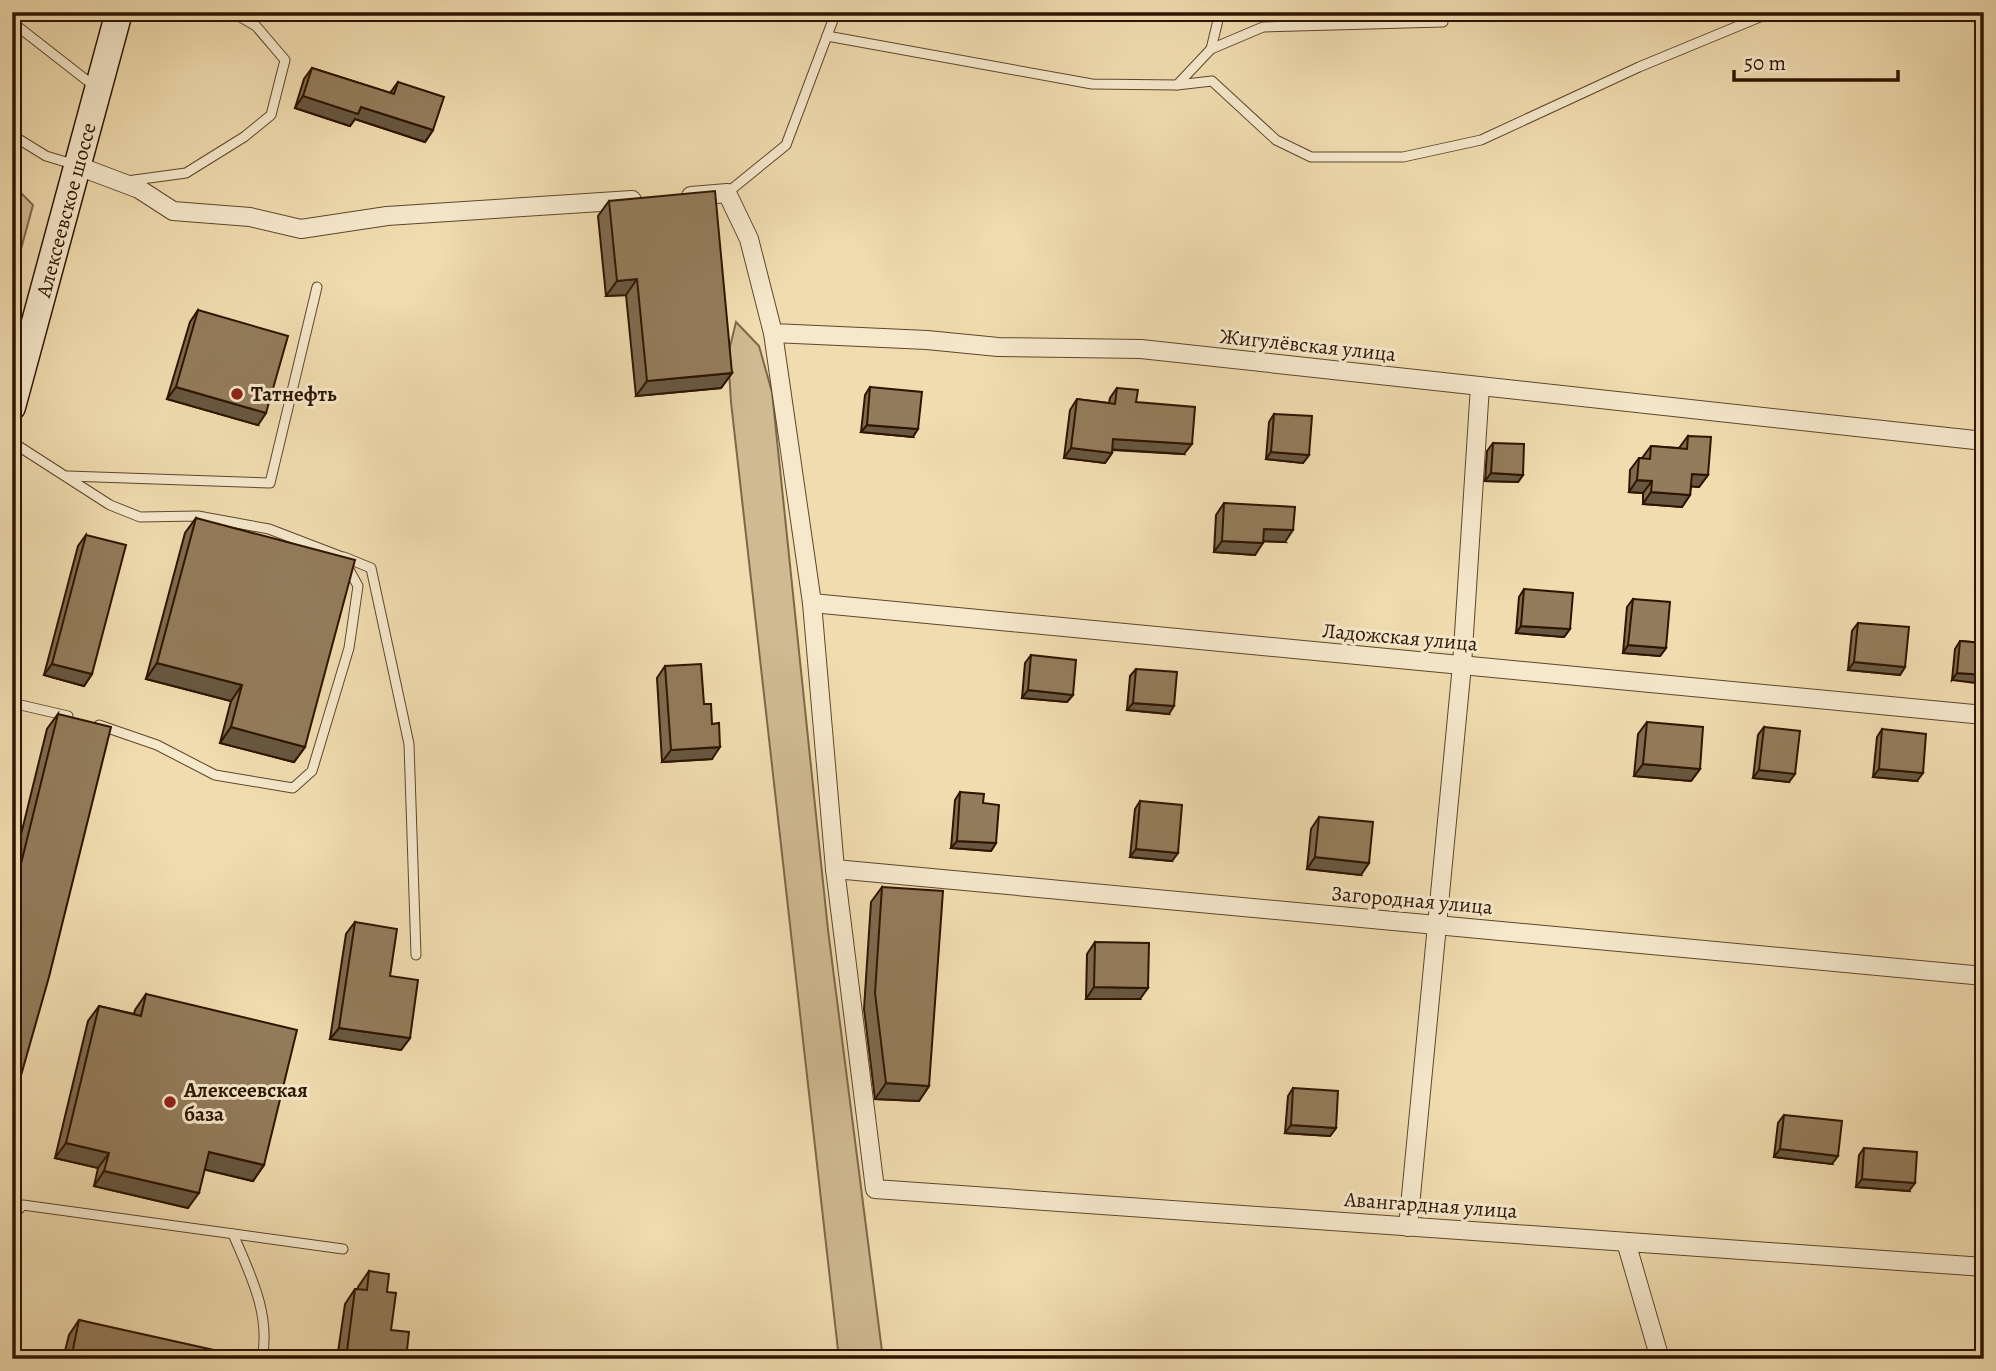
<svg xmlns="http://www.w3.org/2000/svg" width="1996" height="1371" font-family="Alegreya,serif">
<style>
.green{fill:#cfba91;stroke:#7e6748;stroke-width:2}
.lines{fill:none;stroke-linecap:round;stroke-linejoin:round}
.lane-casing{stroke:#5e462c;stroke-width:11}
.street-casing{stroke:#5e462c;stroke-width:20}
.secondary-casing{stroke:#2e1400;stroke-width:29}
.lane{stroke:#f5e8cb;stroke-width:9}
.street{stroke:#f5e8cb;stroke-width:18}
.secondary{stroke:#f5e8cb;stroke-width:26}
.wall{fill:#7e6b4e;stroke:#2e1400;stroke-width:2}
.shaded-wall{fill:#675740;stroke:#2e1400;stroke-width:2}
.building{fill:#937c5b;stroke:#2e1400;stroke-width:2}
.poi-dot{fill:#8f2418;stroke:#f5e8cb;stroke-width:2.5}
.labels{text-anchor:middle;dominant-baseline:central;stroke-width:6;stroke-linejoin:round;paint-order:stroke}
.street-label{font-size:21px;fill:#2e1400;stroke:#f5e8cb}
.poi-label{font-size:21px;font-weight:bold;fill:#2e1400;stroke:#f5e8cb;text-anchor:start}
</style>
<rect width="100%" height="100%" fill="#f0dcaf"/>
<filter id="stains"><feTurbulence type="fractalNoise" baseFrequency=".00286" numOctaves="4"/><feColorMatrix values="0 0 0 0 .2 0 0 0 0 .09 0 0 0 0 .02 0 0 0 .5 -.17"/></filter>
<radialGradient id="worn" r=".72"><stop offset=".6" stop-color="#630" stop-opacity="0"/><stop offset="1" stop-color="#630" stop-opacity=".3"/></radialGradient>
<g class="green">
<polygon points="12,184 33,205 12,282"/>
<polygon points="736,322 759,346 772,392 828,930 883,1359 839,1359 731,402 728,355"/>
</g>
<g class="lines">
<g class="lane-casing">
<g id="lane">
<polyline points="512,12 516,13"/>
<polyline points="12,22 94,86"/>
<polyline points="827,36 1092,84 1177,85 1211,49 1263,27 1443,22"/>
<polyline points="1211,49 1220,12"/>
<polyline points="1177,85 1212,81 1276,140 1311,157 1403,157 1481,140 1639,67 1772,12"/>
<polyline points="12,135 46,156 76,165"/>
<polyline points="127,181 186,173 244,137 271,115 285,60 256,26 232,12"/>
<polyline points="727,193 786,145 836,12"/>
<polyline points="12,442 110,505 140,517 198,516 269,529 342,557 358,586 349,648 312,771 293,788 215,775 157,745 99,725"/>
<polyline points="68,476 270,483 317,287"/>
<polyline points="344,557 371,568 409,744 416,955"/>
<polyline points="12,703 68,716"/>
<polyline points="12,1216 23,1205 343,1249"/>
<path d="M 233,1234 C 250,1274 271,1314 262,1359"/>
</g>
</g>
<g class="street-casing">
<g id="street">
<polyline points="78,166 139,189 173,211 250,217 301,229 387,216 632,200"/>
<polyline points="691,196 727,193 749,239 773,333 927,340 998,347 1141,349 1984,441"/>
<polyline points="773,333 812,603 835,869 875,1189 1984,1267"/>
<polyline points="812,603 1984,715"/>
<polyline points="835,869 1984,976"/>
<polyline points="1408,1227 1462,665 1480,386"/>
<polyline points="1626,1242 1660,1359"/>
</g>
</g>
<g class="secondary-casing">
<polyline id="secondary" points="12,407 119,12"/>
</g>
<use href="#lane" class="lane"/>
<use href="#street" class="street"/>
<use href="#secondary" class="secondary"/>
</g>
<g class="wall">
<polygon points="312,68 390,93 398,82 433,130 425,142 355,119 350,126 295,108 304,79"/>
<polygon points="609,201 732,373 721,388 636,396 626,295 606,296 598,216"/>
<polygon points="198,310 258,425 167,399 190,322"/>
<polygon points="870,387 913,437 861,432 865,395"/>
<polygon points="1117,388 1136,402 1184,454 1112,450 1112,453 1105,463 1064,458 1070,410 1077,399 1109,403 1110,398"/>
<polygon points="1274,414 1309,455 1303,463 1266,459 1269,422"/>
<polygon points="1688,436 1708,475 1699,487 1691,486 1690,495 1682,507 1643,504 1643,493 1629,492 1630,470 1639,458 1642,458 1651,446 1679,448"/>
<polygon points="1493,443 1523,475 1518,482 1485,481 1487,451"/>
<polygon points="1224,503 1285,542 1263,541 1255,555 1214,552 1216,515"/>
<polygon points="196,518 305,747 294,762 220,743 231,701 146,679 185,533"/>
<polygon points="86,535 92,674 84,686 44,675 78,546"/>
<polygon points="1524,589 1570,629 1564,637 1516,633 1519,597"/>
<polygon points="1633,599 1666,648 1660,656 1623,653 1627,607"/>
<polygon points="1858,623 1905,667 1900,675 1848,670 1852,631"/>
<polygon points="1960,641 1984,643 1952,680 1955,649"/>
<polygon points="1031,655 1073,695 1067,702 1022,698 1025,663"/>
<polygon points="665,666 704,704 712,759 662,762 657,678"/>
<polygon points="1136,669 1169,714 1127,710 1130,676"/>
<polygon points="58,714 12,1107 12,871 47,729"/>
<polygon points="1647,722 1700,769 1691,781 1634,776 1638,734"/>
<polygon points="1764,727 1789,782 1753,778 1758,735"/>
<polygon points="1882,729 1917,781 1873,777 1877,737"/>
<polygon points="960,792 996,843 991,851 951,848 955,800"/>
<polygon points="1140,801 1172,861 1130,857 1135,809"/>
<polygon points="1319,817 1361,875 1307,869 1311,829"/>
<polygon points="882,887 929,1086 919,1101 875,1099 864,1009 871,902"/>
<polygon points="355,922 390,976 410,1038 401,1050 330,1039 346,934"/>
<polygon points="1095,942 1140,999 1086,999 1087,954"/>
<polygon points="146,994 264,1165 253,1181 204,1169 188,1208 94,1186 98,1168 55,1158 88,1021 99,1006 134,1014 135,1010"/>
<polygon points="1293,1088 1336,1128 1330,1136 1285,1133 1288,1096"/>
<polygon points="1784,1115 1832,1164 1774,1157 1778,1123"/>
<polygon points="1864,1148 1909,1191 1856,1187 1859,1155"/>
<polygon points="369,1271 387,1292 391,1330 406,1359 337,1359 345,1304 355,1289 358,1289 358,1287"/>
<polygon points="79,1320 240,1359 63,1359 69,1335"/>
</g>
<g class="shaded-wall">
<polygon points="303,96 361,107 433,130 425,142 355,119 350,126 295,108"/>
<polygon points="637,279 626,295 606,296 617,281"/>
<polygon points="732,373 721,388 636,396 647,381"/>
<polygon points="176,387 266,413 258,425 167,399"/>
<polygon points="867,425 918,429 913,437 861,432"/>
<polygon points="1113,439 1192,444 1184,454 1106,449"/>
<polygon points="1071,448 1112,453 1105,463 1064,458"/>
<polygon points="1271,452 1309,455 1303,463 1266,459"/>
<polygon points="1491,473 1523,475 1518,482 1485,481"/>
<polygon points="1692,474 1708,475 1699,487 1684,486"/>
<polygon points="1637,480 1652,481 1643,493 1629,492"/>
<polygon points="1651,492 1690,495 1682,507 1643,504"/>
<polygon points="1264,529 1293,530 1285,542 1256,541"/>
<polygon points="1222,541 1263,543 1255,555 1214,552"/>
<polygon points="1521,626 1570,629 1564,637 1516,633"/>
<polygon points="1628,645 1666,648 1660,656 1623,653"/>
<polygon points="1854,662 1905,667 1900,675 1848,670"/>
<polygon points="157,663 242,685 231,701 146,679"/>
<polygon points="52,664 92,674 84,686 44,675"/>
<polygon points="1957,673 1984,675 1984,684 1952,680"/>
<polygon points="1028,690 1073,695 1067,702 1022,698"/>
<polygon points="1133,703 1174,706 1169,714 1127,710"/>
<polygon points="231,727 305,747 294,762 220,743"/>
<polygon points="720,747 712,759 662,762 671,750"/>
<polygon points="1643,764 1700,769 1691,781 1634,776"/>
<polygon points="1879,769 1923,773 1917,781 1873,777"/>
<polygon points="1759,770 1795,774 1789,782 1753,778"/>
<polygon points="957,841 996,843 991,851 951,848"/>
<polygon points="1136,849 1178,853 1172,861 1130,857"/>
<polygon points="1315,857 1369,863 1361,875 1307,869"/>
<polygon points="1094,987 1148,988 1140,999 1086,999"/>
<polygon points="339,1028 410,1038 401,1050 330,1039"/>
<polygon points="886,1083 929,1086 919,1101 875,1099"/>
<polygon points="1291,1125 1336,1128 1330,1136 1285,1133"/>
<polygon points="66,1143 109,1153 98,1168 55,1158"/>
<polygon points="1780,1149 1838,1156 1832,1164 1774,1157"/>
<polygon points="209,1152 264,1165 253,1181 198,1168"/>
<polygon points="104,1171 199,1193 188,1208 94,1186"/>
<polygon points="1862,1179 1915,1183 1909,1191 1856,1187"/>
</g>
<g class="building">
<polygon points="312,68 394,94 398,82 444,97 433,130 361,107 358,114 303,96"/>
<polygon points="715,191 732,373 647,381 637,279 617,281 609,201"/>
<polygon points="198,310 288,336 266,413 176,387"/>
<polygon points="870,387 922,392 918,429 867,425"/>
<polygon points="1117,388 1138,390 1136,402 1195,407 1192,444 1113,439 1112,453 1071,448 1077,399 1115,404"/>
<polygon points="1274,414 1312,416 1309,455 1271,452"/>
<polygon points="1688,436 1711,437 1708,475 1692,474 1690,495 1651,492 1652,481 1637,480 1639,458 1650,459 1651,446 1687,449"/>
<polygon points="1493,443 1524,444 1523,475 1491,473"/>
<polygon points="1224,503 1295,507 1293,530 1264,529 1263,543 1222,541"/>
<polygon points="196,518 355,560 305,747 231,727 242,685 157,663"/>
<polygon points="86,535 126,545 92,674 52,664"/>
<polygon points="1524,589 1573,593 1570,629 1521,626"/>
<polygon points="1633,599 1670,602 1666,648 1628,645"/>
<polygon points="1858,623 1909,627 1905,667 1854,662"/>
<polygon points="1960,641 1984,643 1984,675 1957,673"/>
<polygon points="1031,655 1076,660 1073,695 1028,690"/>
<polygon points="701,664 704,704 711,704 712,724 719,723 720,747 671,750 665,666"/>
<polygon points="1136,669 1177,672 1174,706 1133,703"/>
<polygon points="58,714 111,727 49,977 12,1107 12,900"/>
<polygon points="1647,722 1703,727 1700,769 1643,764"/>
<polygon points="1764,727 1800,731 1795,774 1759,770"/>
<polygon points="1882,729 1926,734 1923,773 1879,769"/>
<polygon points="960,792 984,794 983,803 999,805 996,843 957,841"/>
<polygon points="1140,801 1182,805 1178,853 1136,849"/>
<polygon points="1319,817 1373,822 1369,863 1315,857"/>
<polygon points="882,887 943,891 929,1086 886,1083 875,993"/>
<polygon points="355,922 397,929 390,976 418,980 410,1038 339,1028"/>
<polygon points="1095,942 1149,943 1148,988 1094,987"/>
<polygon points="146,994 297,1030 264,1165 209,1152 199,1193 104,1171 109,1153 66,1143 99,1006 141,1016"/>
<polygon points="1293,1088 1338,1091 1336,1128 1291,1125"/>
<polygon points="1784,1115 1842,1121 1838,1156 1780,1149"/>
<polygon points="1864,1148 1917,1152 1915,1183 1862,1179"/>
<polygon points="369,1271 389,1274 387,1292 396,1293 391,1330 409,1332 406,1359 346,1359 355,1289 367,1290"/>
<polygon points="79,1320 241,1356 240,1359 71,1359"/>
</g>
<g class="poi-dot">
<circle cx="237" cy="394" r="7"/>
<circle cx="170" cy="1102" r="7"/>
</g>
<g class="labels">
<g class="street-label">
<text transform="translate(66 210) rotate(-75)">Алексеевское шоссе</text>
<text transform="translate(1308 345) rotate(6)">Жигулёвская улица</text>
<text transform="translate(1400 637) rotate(5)">Ладожская улица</text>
<text transform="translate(1412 900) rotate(5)">Загородная улица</text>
<text transform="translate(1431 1205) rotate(4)">Авангардная улица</text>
</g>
<g class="poi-label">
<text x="251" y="394">Татнефть</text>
<text x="184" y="1090">Алексеевская<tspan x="184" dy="24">база</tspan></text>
</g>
</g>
<rect width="1996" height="1371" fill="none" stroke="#f0dcaf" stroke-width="42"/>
<rect x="14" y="14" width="1968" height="1343" fill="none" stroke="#2e1400" stroke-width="3.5"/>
<rect x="21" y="21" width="1954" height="1329" fill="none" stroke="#2e1400" stroke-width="2"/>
<path d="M1734 70v10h164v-10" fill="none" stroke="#2e1400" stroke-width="3.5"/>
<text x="1744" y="70" font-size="21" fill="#2e1400" stroke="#f5e8cb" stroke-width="5" paint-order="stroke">50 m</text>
<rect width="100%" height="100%" filter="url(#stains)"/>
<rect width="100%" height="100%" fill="url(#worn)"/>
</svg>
